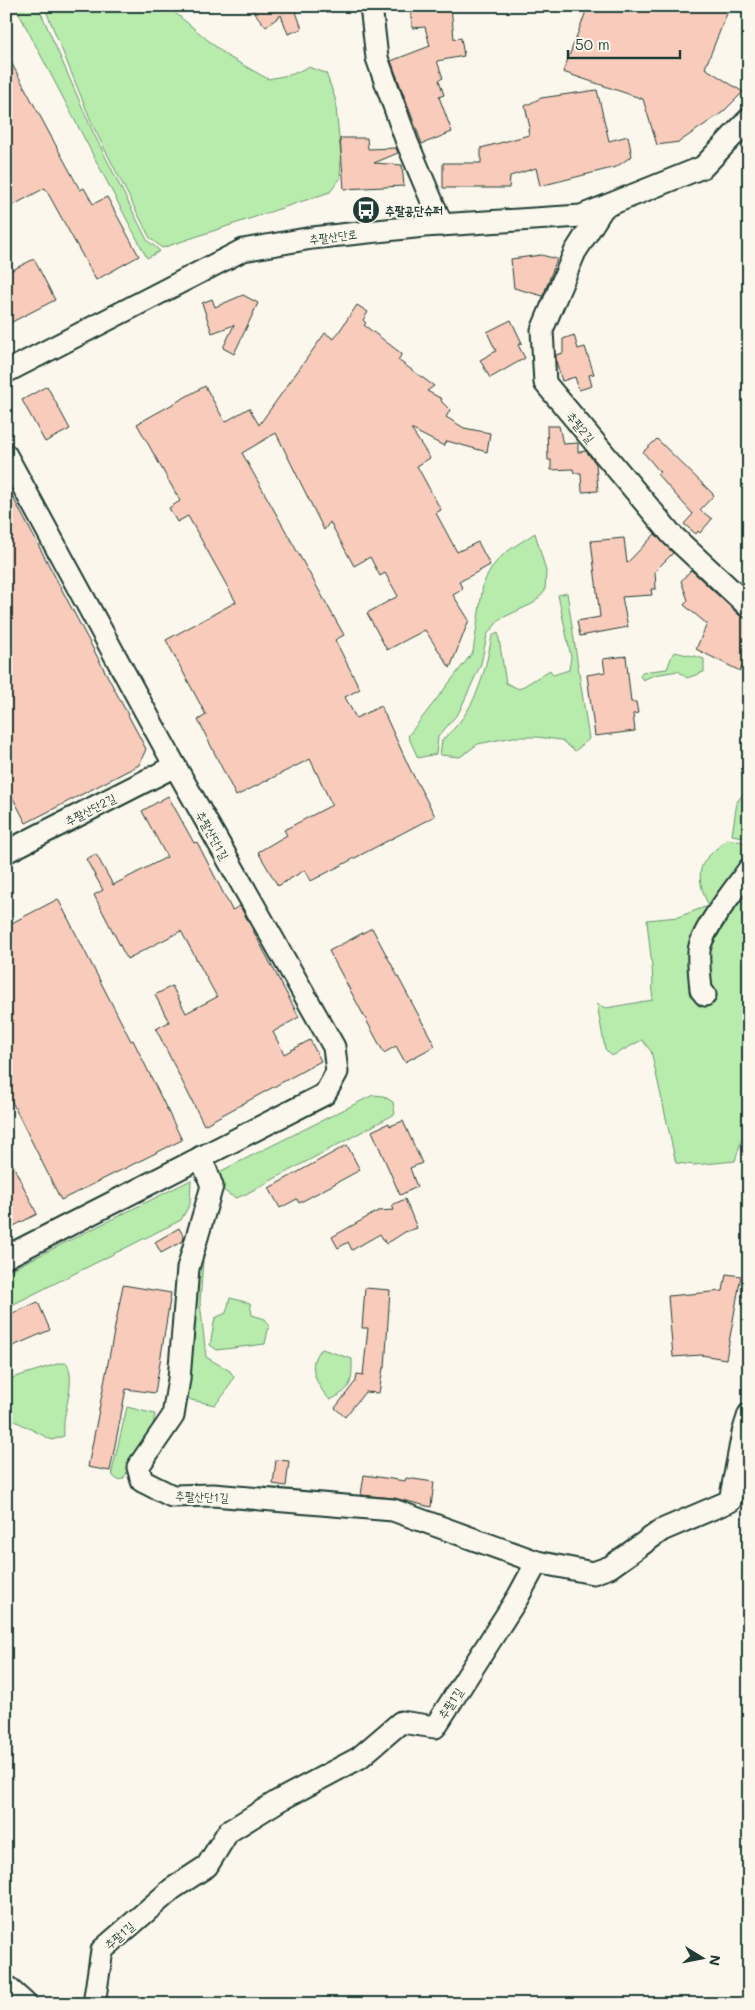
<svg xmlns="http://www.w3.org/2000/svg" width="755" height="2010" font-family="Mali,'Poor Story',sans-serif">
<style>
.green{fill:#b7ecad;stroke:#6b9470}
.building{fill:#f8cbbb;stroke:#1f3d34}
.lines{fill:none;stroke-linecap:round;stroke-linejoin:round}
.minor-casing{stroke:#1f3d34;stroke-width:25}
.minor{stroke:#fbf7ec;stroke-width:21}
.labels{text-anchor:middle;dominant-baseline:central;stroke-width:4;stroke-linejoin:round;paint-order:stroke}
.poi-label{font-size:12px;font-weight:bold;fill:#1f3d34;stroke:#fbf7ec;text-anchor:start}
.street-label{font-size:12px;fill:#1f3d34;stroke:#fbf7ec}
</style>
<rect width="100%" height="100%" fill="#fbf7ec"/>
<filter id="ink" filterUnits="userSpaceOnUse"><feTurbulence type="fractalNoise" baseFrequency=".02" numOctaves="2"/><feDisplacementMap in="SourceGraphic" scale="10" xChannelSelector="R" yChannelSelector="G"/><feConvolveMatrix kernelMatrix="1 2 1 2 8 2 1 2 1" color-interpolation-filters="sRGB"/></filter>
<g filter="url(#ink)">
<g class="green">
<polygon points="15,6 38,6 93,132 147,240 160,251 147,258"/>
<polygon points="44,6 167,6 227,56 268,79 293,74 308,67 326,73 335,98 341,156 340,179 330,192 162,248 150,238 94,128"/>
<path d="M 535,533 L 546,571 L 545,591 L 534,603 L 500,619 L 487,635 L 481,664 L 459,712 L 438,737 L 436,754 L 418,758 L 408,736 L 473,652 L 483,585 C 495,555 510,550 535,533 Z"/>
<path d="M 567,593 L 589,739 L 575,751 L 561,740 L 537,737 L 513,737 L 478,744 L 460,757 L 440,755 L 442,740 C 475,712 484,678 492,636 L 498,633 L 506,683 L 519,689 L 550,670 L 553,675 L 569,670 L 571,657 L 558,595 Z"/>
<path d="M 675,652 C 685,655 694,655 704,659 L 704,672 L 687,678 L 678,671 L 654,675 L 643,680 L 640,676 L 642,672 L 667,669 L 673,653 Z"/>
<polygon points="743,794 749,795 749,838 732,835 737,802"/>
<path d="M 727,839 L 749,843 L 749,858 L 712,911 C 704,899 695,875 704,862 C 709,854 720,846 727,839 Z"/>
<path d="M 749,880 L 749,1115 L 735,1161 L 694,1165 L 676,1163 L 651,1051 L 642,1040 L 612,1056 L 605,1049 L 597,1004 L 606,1008 L 652,1000 C 655,974 649,947 647,920 L 678,917 L 705,907 L 712,915 Z"/>
<path d="M 373,1095 L 383,1096 L 393,1102 L 395,1114 L 244,1195 L 236,1198 C 223,1192 219,1187 217,1173 Z"/>
<polygon points="191,1180 190,1204 181,1220 6,1308 6,1272"/>
<polygon points="198,1258 203,1261 200,1302 206,1357 230,1371 234,1377 225,1393 215,1405 191,1400 184,1392"/>
<polygon points="230,1298 250,1303 252,1315 265,1319 269,1325 265,1344 217,1350 210,1345 215,1318 226,1313"/>
<path d="M 322,1349 L 352,1359 C 352,1382 353,1389 330,1400 C 318,1388 304,1362 322,1349 Z"/>
<path d="M 60,1363 L 67,1363 C 77,1386 61,1411 64,1436 L 52,1440 L 13,1420 L 6,1413 L 6,1380 Z"/>
<path d="M 127,1407 L 155,1414 C 153,1437 135,1459 123,1479 L 118,1480 L 113,1476 L 112,1471 Z"/>
</g>
<g class="building">
<polygon points="249,6 294,6 302,29 288,34 281,15 266,27"/>
<polygon points="410,6 451,6 454,39 461,38 464,56 437,61 443,78 439,80 444,95 439,97 452,132 422,144 391,61 430,46 425,27 412,28"/>
<polygon points="588,6 730,6 705,68 743,92 723,112 679,142 657,145 643,99 563,72"/>
<polygon points="6,53 80,190 84,188 93,204 107,197 139,256 96,280 45,188 6,209"/>
<polygon points="597,90 609,141 628,136 632,156 616,167 540,186 536,168 510,176 509,188 443,188 443,163 481,163 481,148 529,135 528,129 530,128 525,106 541,98"/>
<polygon points="340,138 367,138 368,149 396,148 398,153 374,163 402,165 404,186 344,189"/>
<polygon points="541,255 557,259 543,296 514,288 511,259"/>
<polygon points="34,259 55,300 6,325 6,273"/>
<polygon points="243,295 258,303 234,354 223,348 234,325 212,333 202,303 212,299 215,307"/>
<polygon points="357,305 368,312 363,320 366,323 364,325 402,354 398,360 434,386 427,391 442,399 441,401 450,410 446,417 464,428 490,433 487,452 447,441 444,446 411,429 430,458 417,466 441,510 436,513 457,552 478,542 490,565 459,582 463,589 453,595 469,620 450,668 425,630 387,650 367,613 398,596 385,573 380,576 370,557 354,566 330,522 324,530 276,433 242,453 344,635 335,640 360,689 345,697 356,718 381,706 410,769 435,816 311,881 305,870 278,886 258,852 287,835 284,830 332,805 310,759 236,796 198,720 206,715 166,640 236,602 188,516 177,522 169,508 180,501 137,424 205,386 225,422 249,408 259,425 325,333 334,339"/>
<polygon points="511,320 522,343 518,345 525,358 490,378 480,360 496,351 487,332"/>
<polygon points="574,335 578,349 585,347 594,374 589,375 592,386 579,390 575,377 562,381 556,361 556,355 563,353 563,339"/>
<polygon points="47,386 70,429 45,442 22,400"/>
<polygon points="547,426 559,426 563,444 578,443 578,452 586,451 596,464 598,491 582,492 581,473 574,473 573,469 551,470 551,460 548,460"/>
<polygon points="657,439 714,495 700,510 712,519 700,533 698,531 696,534 684,524 693,514 657,474 660,472 643,452"/>
<polygon points="6,484 146,749 139,765 26,823 6,785"/>
<polygon points="655,534 673,553 655,571 656,589 651,589 652,595 622,597 628,627 580,636 577,621 600,617 591,541 624,538 627,563"/>
<polygon points="691,570 740,616 749,619 749,663 745,661 740,671 696,649 707,624 684,605 688,600 681,581"/>
<polygon points="626,656 631,702 636,702 638,713 633,714 635,731 595,736 587,675 605,672 603,659"/>
<polygon points="168,796 194,843 197,842 232,910 240,906 299,1017 273,1032 284,1054 310,1040 321,1061 204,1125 156,1029 169,1022 155,995 172,986 186,1013 217,997 181,931 127,959 94,895 103,890 86,859 96,854 113,885 167,857 142,811"/>
<polygon points="58,899 131,1041 133,1040 182,1140 61,1200 6,1090 6,926"/>
<polygon points="372,928 435,1046 405,1062 396,1046 384,1053 329,951"/>
<polygon points="403,1121 422,1163 410,1168 417,1187 400,1195 372,1131 389,1123 390,1126"/>
<polygon points="347,1145 360,1170 299,1203 297,1199 280,1208 269,1188"/>
<polygon points="6,1151 37,1214 6,1230"/>
<polygon points="405,1199 417,1228 405,1232 386,1244 380,1234 352,1250 348,1242 338,1248 332,1237 378,1211 394,1210 392,1205"/>
<polygon points="179,1228 184,1237 183,1241 161,1253 155,1242"/>
<polygon points="726,1274 741,1276 726,1359 701,1355 673,1357 668,1296 723,1291"/>
<polygon points="123,1285 171,1293 155,1393 126,1389 110,1471 88,1467"/>
<polygon points="365,1288 390,1290 385,1368 383,1368 379,1393 365,1392 345,1417 335,1408 356,1381 357,1374 363,1375 368,1328 362,1328"/>
<polygon points="38,1302 50,1330 6,1349 6,1316"/>
<polygon points="276,1460 289,1461 286,1486 273,1484"/>
<polygon points="364,1475 405,1481 406,1478 434,1482 431,1507 394,1498 361,1495"/>
</g>
<g class="lines">
<g class="minor-casing">
<g id="minor">
<polyline points="371,6 377,58 407,142 442,225"/>
<polyline points="603,208 575,252 542,330 545,383 672,535 749,607"/>
<polyline points="6,372 243,250 312,238 424,226 581,216 703,167 749,119"/>
<polyline points="6,455 175,766 334,1047 337,1072 325,1094 6,1257"/>
<polyline points="6,852 175,766"/>
<path d="M 705,995 L 701,990 C 700,977 698,963 699,951 C 701,930 736,888 749,869"/>
<polyline points="201,1157 212,1186 188,1268 179,1379 173,1416 138,1467 142,1481 172,1496 213,1495 393,1510 537,1562 593,1573 610,1567 662,1530 730,1501 743,1433 749,1414"/>
<polyline points="6,1986 26,2004"/>
<polyline points="94,2004 102,1950 172,1889 207,1866 228,1832 278,1801 359,1758 401,1722 435,1727 518,1597 537,1562"/>
</g>
</g>
<use href="#minor" class="minor"/>
</g>
</g>
<defs>
<g id="bus-disc" transform="scale(1.4375)"><circle r="9.5" fill="#1f3d34" stroke="#fbf7ec"/><path d="M-5-6H5V4H4V6H2V4H-2V6H-4V4H-5ZM-3.5-4V0h7V-4ZM-3.5 1.2v1.5H-2V1.2ZM2 1.2v1.5H3.5V1.2Z" fill="#fff"/></g>
</defs>
<g fill-rule="evenodd">
<use href="#bus-disc" x="366" y="210"/>
</g>
<g class="labels">
<g class="poi-label">
<text x="385" y="210">추팔공단슈퍼</text>
</g>
<g class="street-label">
<text transform="translate(333 236) rotate(-7)">추팔산단로</text>
<text transform="translate(581 427) rotate(50)">추팔2길</text>
<text transform="translate(90 809) rotate(-27)">추팔산단2길</text>
<text transform="translate(213 835) rotate(61)">추팔산단1길</text>
<text transform="translate(202 1496) rotate(2)">추팔산단1길</text>
<text transform="translate(450 1703) rotate(-57)">추팔1길</text>
<text transform="translate(119 1935) rotate(-41)">추팔1길</text>
</g>
</g>
<rect width="755" height="2010" fill="none" stroke="#fbf7ec" stroke-width="25"/>
<rect x="12" y="12" width="730" height="1985" fill="none" stroke="#1f3d34" stroke-width="2" filter="url(#ink)"/>
<g transform="translate(702 1958) rotate(100)" stroke="#fbf7ec" stroke-width="4" paint-order="stroke">
<path d="M0-4L9 19L0 12L-9 19Z" fill="#1f3d34"/>
<text y="-8" font-size="14" font-weight="bold" text-anchor="middle" fill="#1f3d34">N</text>
</g>
<path d="M568 50v8h112v-8" fill="none" stroke="#1f3d34" stroke-width="2.5"/>
<text x="575" y="50" font-size="15" fill="#1f3d34" stroke="#fbf7ec" stroke-width="4" paint-order="stroke">50 m</text>
</svg>
